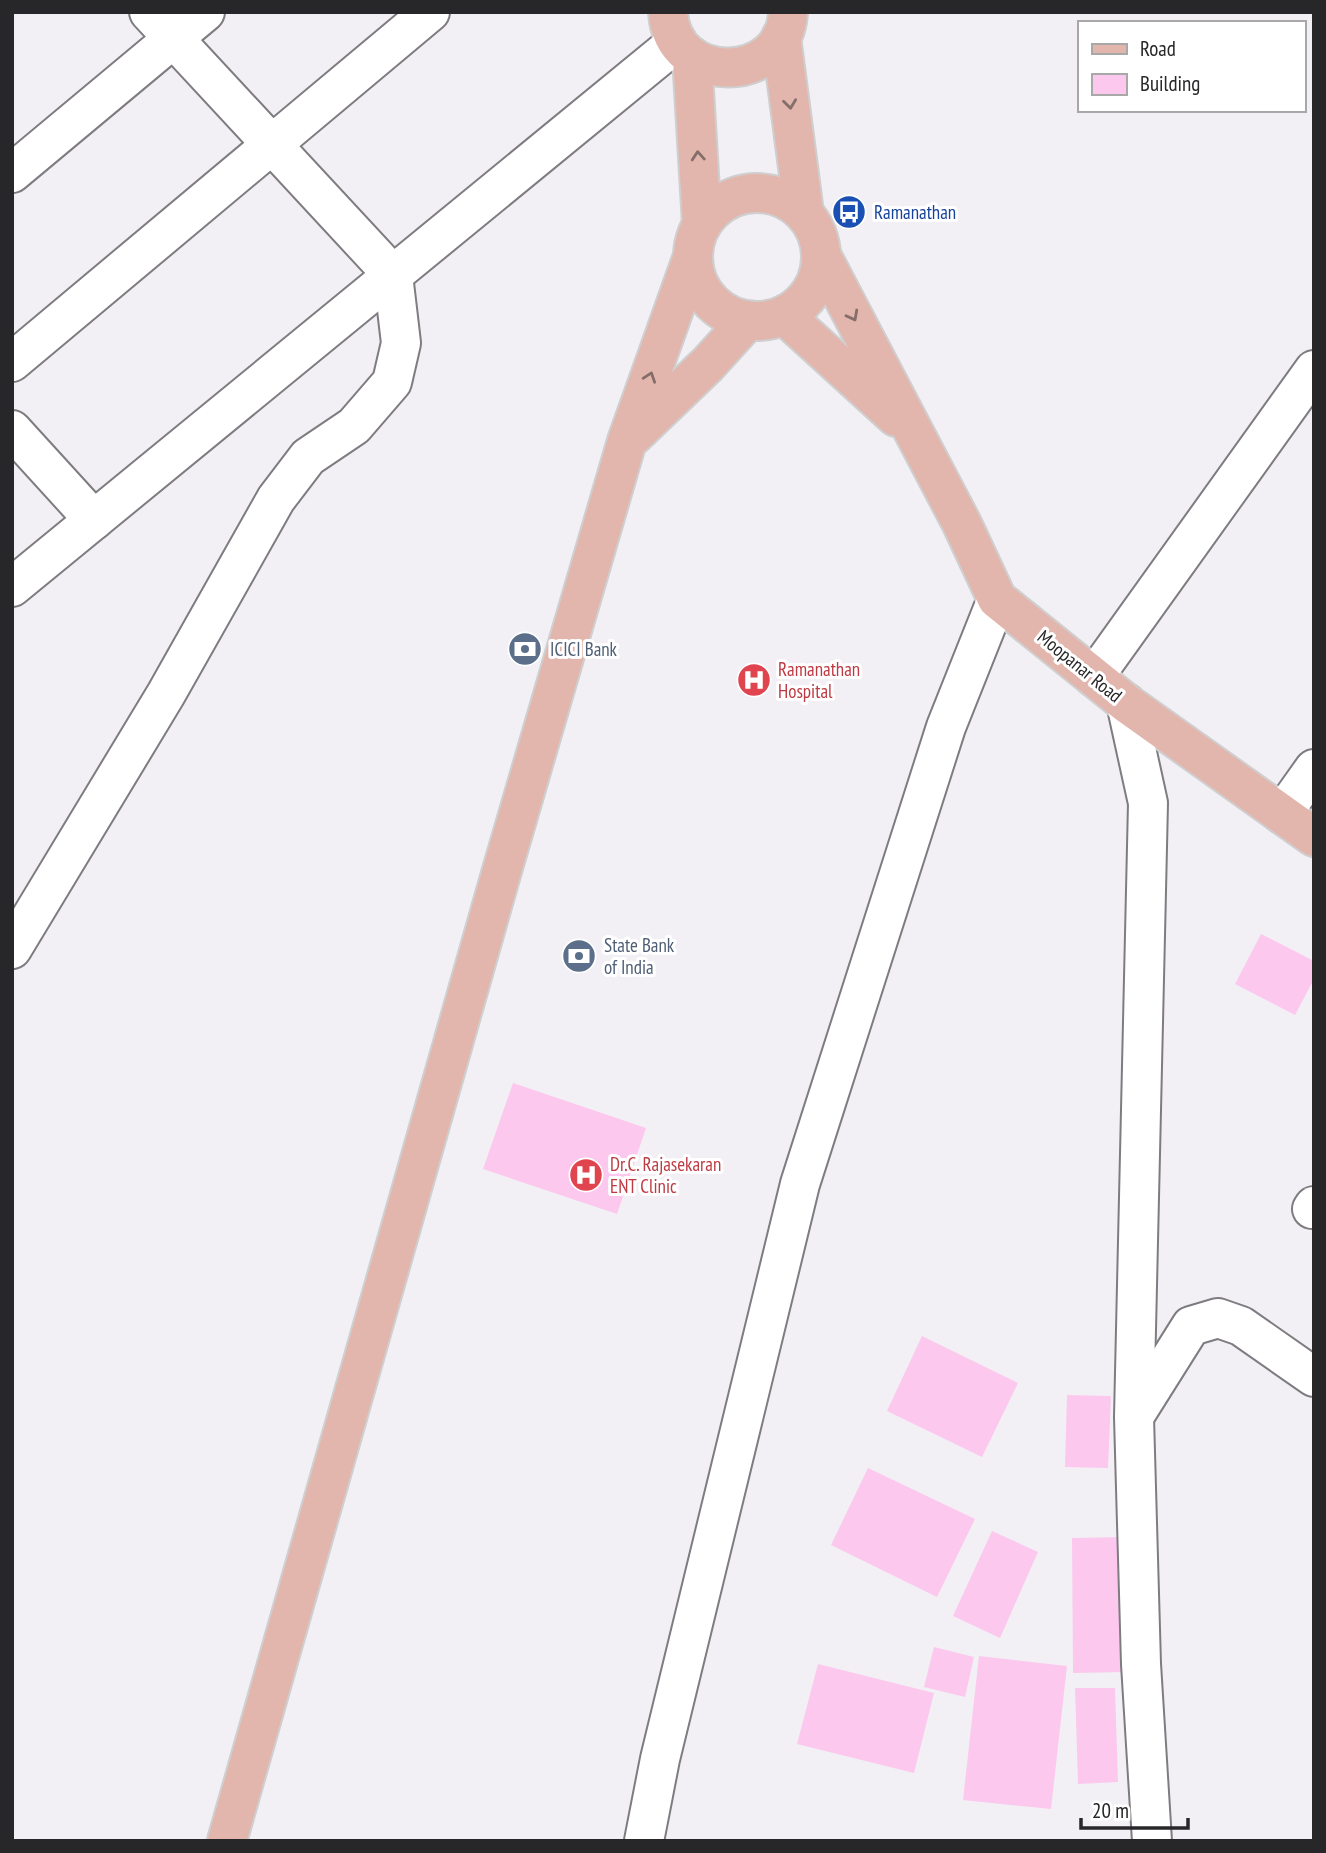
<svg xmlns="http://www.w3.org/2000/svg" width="1326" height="1853" font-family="'PT Sans Narrow',sans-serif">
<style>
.building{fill:#fcc8ee}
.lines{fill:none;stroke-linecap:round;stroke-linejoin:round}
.minor-casing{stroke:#7f7c81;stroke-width:42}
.major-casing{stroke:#cfcfd0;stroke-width:42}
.minor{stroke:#fff;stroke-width:38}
.major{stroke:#e3b6ad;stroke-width:38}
.oneway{stroke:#856e6a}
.labels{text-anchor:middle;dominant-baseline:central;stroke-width:6;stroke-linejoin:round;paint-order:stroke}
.transit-label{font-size:19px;fill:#164399;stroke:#fff;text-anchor:start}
.service-label{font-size:19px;fill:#4e5e75;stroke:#fff;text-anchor:start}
.street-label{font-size:19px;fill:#272628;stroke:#fff}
.health-label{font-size:19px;fill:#be3a42;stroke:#fff;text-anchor:start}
</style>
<rect width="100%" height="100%" fill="#f2f0f5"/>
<g class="building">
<polygon points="1261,934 1314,961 1314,979 1295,1015 1235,984"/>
<polygon points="513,1083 646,1128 617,1214 483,1169"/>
<polygon points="922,1336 1018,1383 982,1457 887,1411"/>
<polygon points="1067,1395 1111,1396 1108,1468 1065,1467"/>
<polygon points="868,1468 975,1519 937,1597 831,1545"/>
<polygon points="992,1531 1038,1552 1000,1638 953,1616"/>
<polygon points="1126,1537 1128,1672 1073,1673 1072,1538"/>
<polygon points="934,1647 974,1657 965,1697 924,1687"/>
<polygon points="979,1656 1067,1666 1051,1809 963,1800"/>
<polygon points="818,1664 934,1693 914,1773 797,1744"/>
<polygon points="1075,1688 1115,1688 1118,1782 1078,1784"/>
</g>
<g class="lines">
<g class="minor-casing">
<g id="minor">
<polyline points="12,173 205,12"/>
<polyline points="12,362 430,12"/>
<polyline points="12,430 94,520"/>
<polyline points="12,587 677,42"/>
<polyline points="1094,677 1314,370"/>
<polyline points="1126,703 1148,803 1134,1417 1141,1664 1152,1841"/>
<polyline points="1282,814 1314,769"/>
<polyline points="12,949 166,694 276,499 308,457 354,426 392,382 401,343 393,275 149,12"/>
<polyline points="1312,1209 1314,1206"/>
<polyline points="1135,1415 1191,1326 1218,1318 1241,1326 1314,1377"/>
<polyline points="644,1841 660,1759 800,1184 946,727 997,599"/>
</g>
</g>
<g class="major-casing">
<g id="major">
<path d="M 668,12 C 672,87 785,85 788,12"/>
<polyline points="781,37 804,213"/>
<polyline points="692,57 702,224"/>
<circle cx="757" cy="257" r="64"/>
<polyline points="821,255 962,524 997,599 1126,703 1314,837"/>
<polyline points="784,315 896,417"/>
<polyline points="634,435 708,364 747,321"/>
<polyline points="227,1841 501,874 627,441 693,256"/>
</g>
</g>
<use href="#minor" class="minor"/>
<use href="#major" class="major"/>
</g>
<defs><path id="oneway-chevron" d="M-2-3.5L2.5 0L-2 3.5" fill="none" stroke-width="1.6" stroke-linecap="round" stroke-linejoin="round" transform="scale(1.75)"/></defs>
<g class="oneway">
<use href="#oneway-chevron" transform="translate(790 104) rotate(83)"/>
<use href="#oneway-chevron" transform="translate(698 156) rotate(-94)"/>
<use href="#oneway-chevron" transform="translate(853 316) rotate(62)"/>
<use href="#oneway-chevron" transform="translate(650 377) rotate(-71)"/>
</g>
<defs>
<g id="bus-disc" transform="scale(1.75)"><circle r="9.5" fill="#1a4fb4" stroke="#fff"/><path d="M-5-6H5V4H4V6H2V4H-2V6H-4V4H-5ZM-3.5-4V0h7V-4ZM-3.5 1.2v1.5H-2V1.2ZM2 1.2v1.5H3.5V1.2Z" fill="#fff"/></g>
<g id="bank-disc" transform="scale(1.75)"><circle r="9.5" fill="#5c6f8a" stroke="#fff"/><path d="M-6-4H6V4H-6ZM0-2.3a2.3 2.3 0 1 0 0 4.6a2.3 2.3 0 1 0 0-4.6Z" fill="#fff"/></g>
<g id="hospital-disc" transform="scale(1.75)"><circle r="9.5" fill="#e0444e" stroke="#fff"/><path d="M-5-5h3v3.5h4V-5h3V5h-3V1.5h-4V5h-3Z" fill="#fff"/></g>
</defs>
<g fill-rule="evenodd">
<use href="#bus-disc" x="849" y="212"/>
<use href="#bank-disc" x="525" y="649"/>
<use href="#hospital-disc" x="754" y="680"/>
<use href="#bank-disc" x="579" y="956"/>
<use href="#hospital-disc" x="586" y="1175"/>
</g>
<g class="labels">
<g class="transit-label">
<text x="874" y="212">Ramanathan</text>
</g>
<g class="service-label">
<text x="550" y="649">ICICI Bank</text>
<text x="604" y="945">State Bank<tspan x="604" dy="22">of India</tspan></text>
</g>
<g class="street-label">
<text transform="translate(1080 666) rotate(39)">Moopanar Road</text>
</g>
<g class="health-label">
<text x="778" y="669">Ramanathan<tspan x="778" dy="22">Hospital</tspan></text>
<text x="610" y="1164">Dr.C. Rajasekaran<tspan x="610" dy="22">ENT Clinic</tspan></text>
</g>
</g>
<rect width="1326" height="1853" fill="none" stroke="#272628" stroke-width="28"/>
<rect x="1078" y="21" width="228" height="91" fill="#ffffff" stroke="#a9a8a9" stroke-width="2"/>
<rect x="1092" y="44" width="35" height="10" fill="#e3b6ad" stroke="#a9a8a9" stroke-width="2"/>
<text x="1140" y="56" font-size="21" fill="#272628">Road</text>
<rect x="1092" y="74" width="35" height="21" fill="#fcc8ee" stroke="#a9a8a9" stroke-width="2"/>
<text x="1140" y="91" font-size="21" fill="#272628">Building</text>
<path d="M1081 1818v10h107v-10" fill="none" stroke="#272628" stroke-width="3.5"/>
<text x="1092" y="1818" font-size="21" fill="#272628" stroke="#ffffff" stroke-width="5" paint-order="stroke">20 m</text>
</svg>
